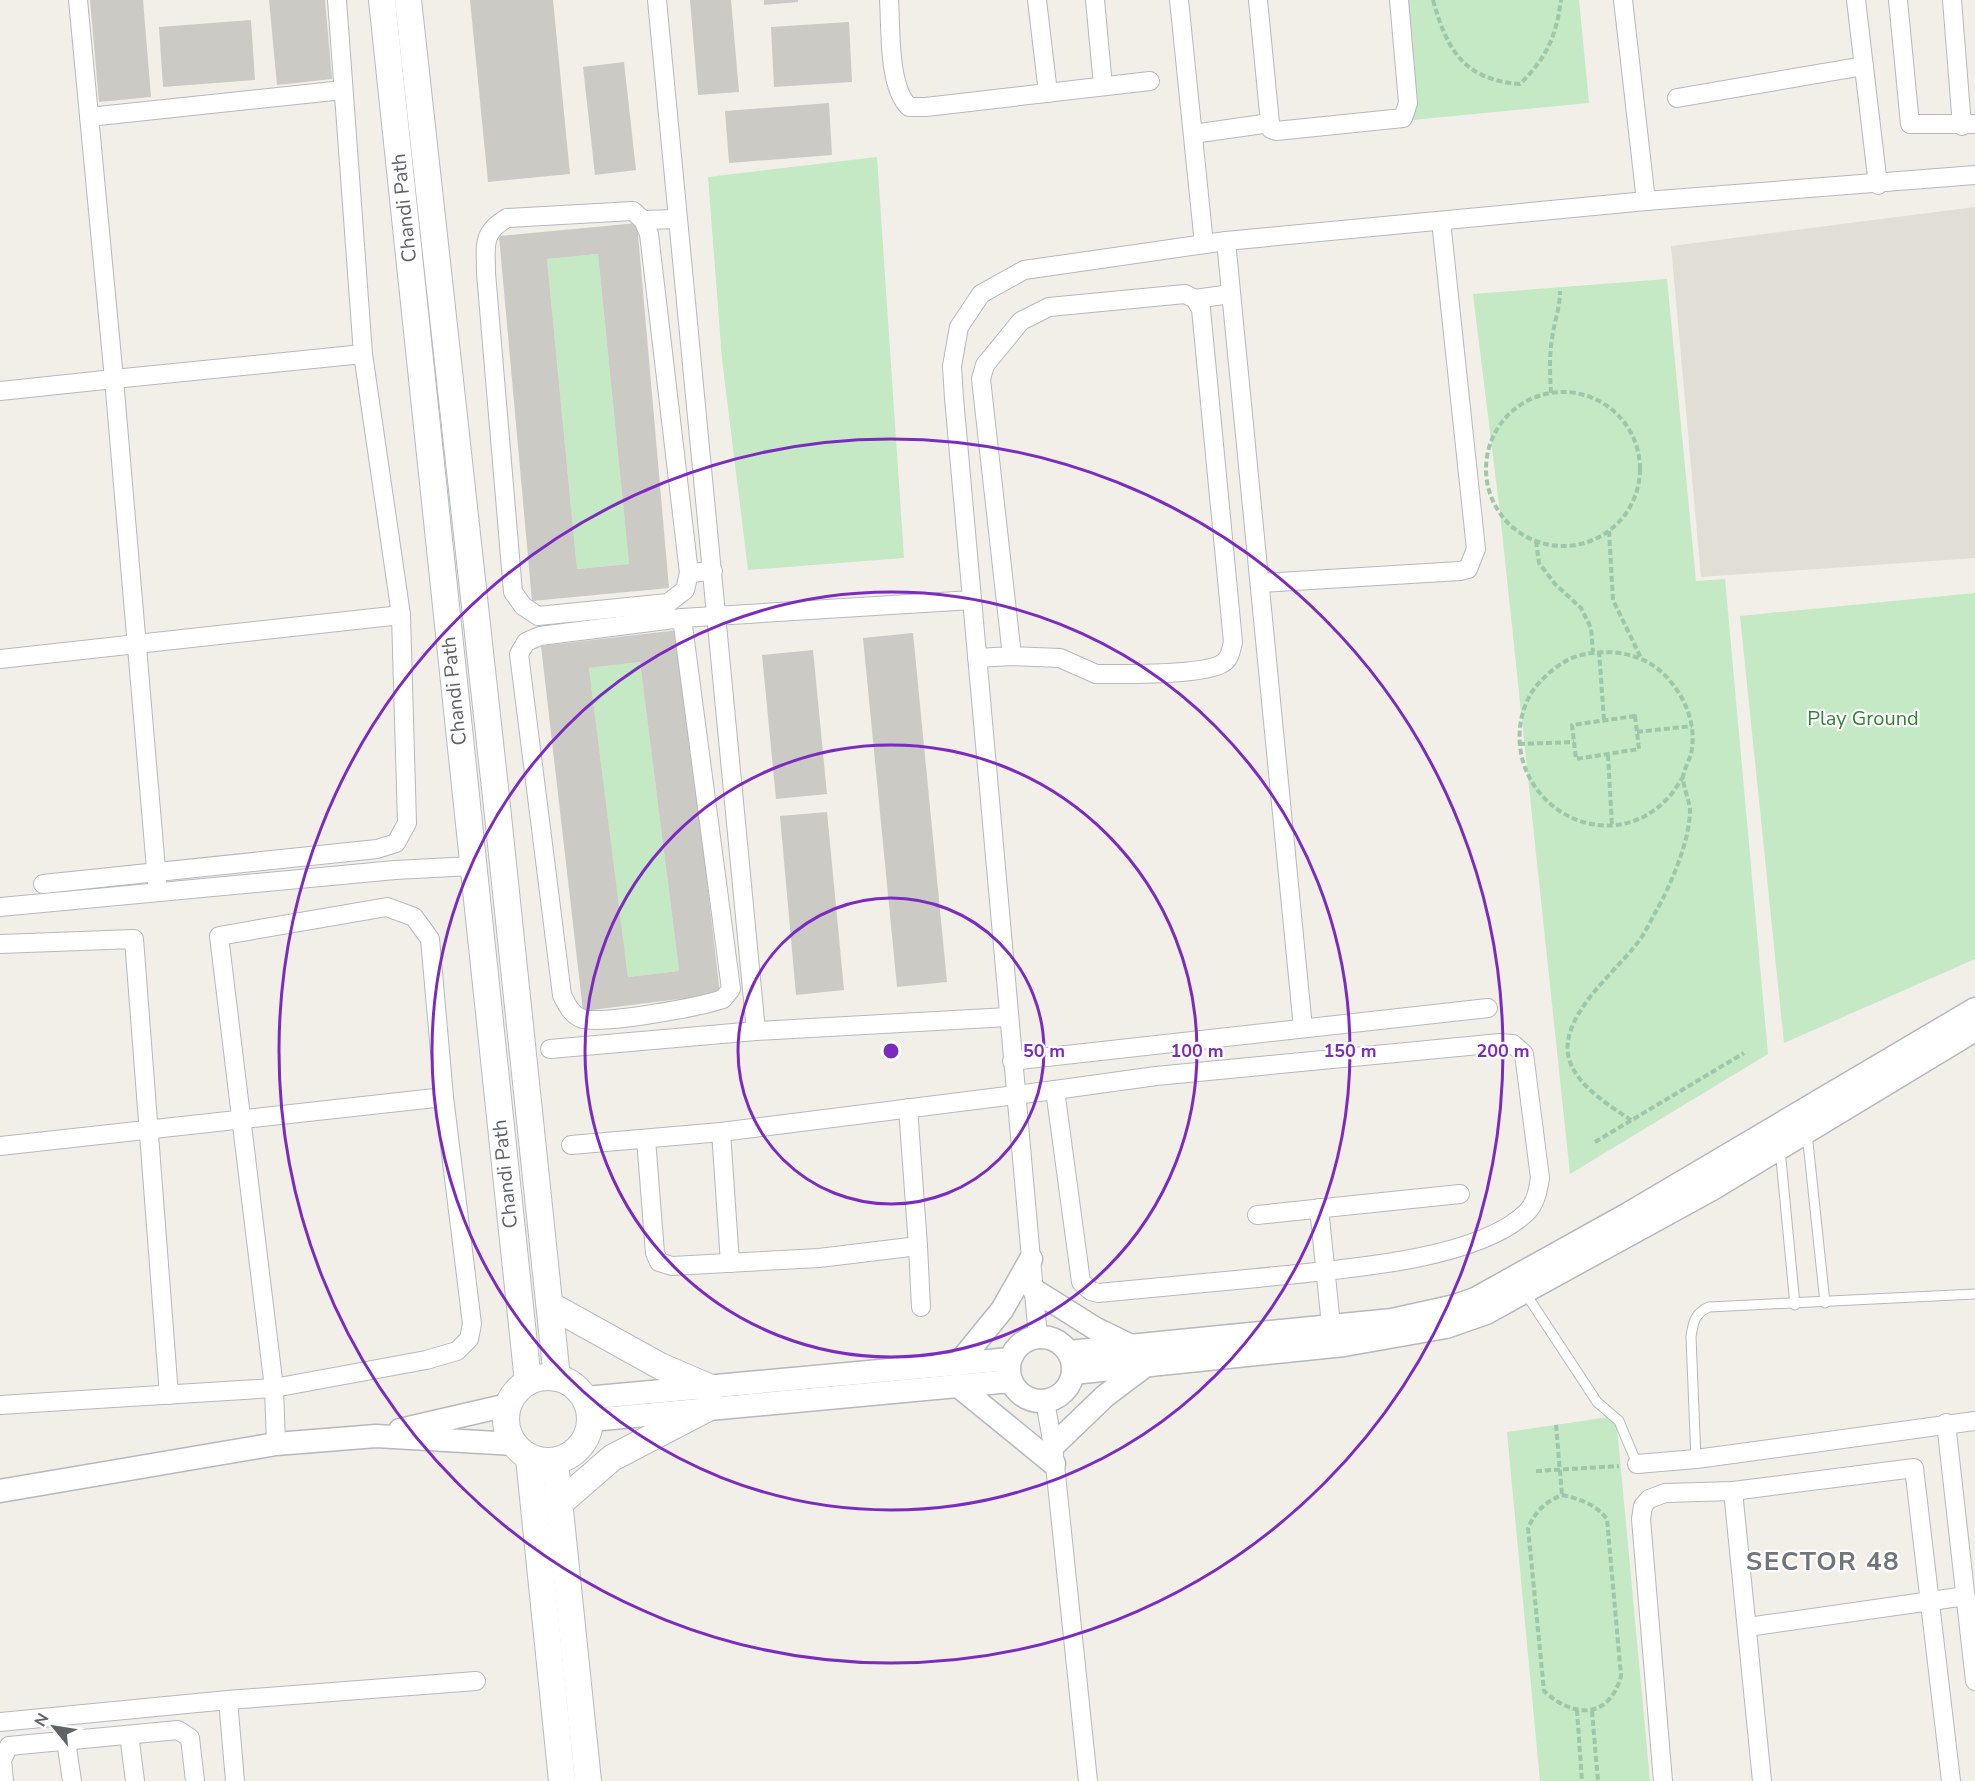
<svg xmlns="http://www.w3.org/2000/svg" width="1975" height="1781" font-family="'Nunito Sans',sans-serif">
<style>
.education{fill:#e1ded6}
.green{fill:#c5e8c5}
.building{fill:#cccac5;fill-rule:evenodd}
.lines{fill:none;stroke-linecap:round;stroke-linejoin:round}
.service-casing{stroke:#b5b8bc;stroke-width:11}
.minor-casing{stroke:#b5b8bc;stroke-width:20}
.tertiary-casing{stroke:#b5b8bc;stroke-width:25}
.secondary-casing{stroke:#b6babf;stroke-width:28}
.path{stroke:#9cc7a9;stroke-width:4;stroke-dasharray:6 3;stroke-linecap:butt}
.service{stroke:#fff;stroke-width:9}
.minor{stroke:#fff;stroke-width:18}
.tertiary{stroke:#fff;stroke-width:22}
.secondary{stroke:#fff;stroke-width:26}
.ring{fill:none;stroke:#7b2cbf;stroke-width:3}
.labels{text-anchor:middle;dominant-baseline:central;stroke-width:4.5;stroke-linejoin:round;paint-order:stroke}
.street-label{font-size:20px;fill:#5f6368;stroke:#fff}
.park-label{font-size:20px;fill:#348238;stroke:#fff}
.district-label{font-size:26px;font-weight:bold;letter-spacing:1.5px;fill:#70757a;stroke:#fff}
.centre{fill:#7b2cbf;stroke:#fff;stroke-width:3}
.ring-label{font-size:18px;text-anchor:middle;font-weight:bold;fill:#7b2cbf;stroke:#fff;stroke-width:4.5;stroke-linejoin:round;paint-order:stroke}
</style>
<rect width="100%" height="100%" fill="#f1efe8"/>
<polygon class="education" points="1975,207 1975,558 1701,577 1671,246"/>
<g class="green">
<polygon points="1401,0 1579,0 1589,103 1412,120"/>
<polygon points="877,157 904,558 748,570 722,359 708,177"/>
<polygon points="598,254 629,564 577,569 547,259"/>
<polygon points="1667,279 1696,581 1725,579 1768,1054 1570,1174 1500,513 1473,294"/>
<polygon points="1975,593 1975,959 1784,1043 1740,616"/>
<polygon points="640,662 679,971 628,977 589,668"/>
<polygon points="1616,1416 1650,1781 1540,1781 1507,1432"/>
</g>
<g class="building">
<polygon points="90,0 143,0 151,97 99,102"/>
<polygon points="269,0 325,0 332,79 277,85"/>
<polygon points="470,0 553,0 570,174 488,182"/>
<polygon points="690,0 731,0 739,92 698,95"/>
<polygon points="764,0 798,0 798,2 764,5"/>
<polygon points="251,20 255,80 163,87 159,27"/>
<polygon points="849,22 852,82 774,87 771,27"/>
<polygon points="624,62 636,170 595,175 583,67"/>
<polygon points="829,103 832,155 729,163 725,111"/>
<path d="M 637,223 L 669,588 L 532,601 L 499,236 ZM 598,254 L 629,564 L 577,569 L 547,259 Z"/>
<path d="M 678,630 L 720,994 L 583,1011 L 541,646 ZM 640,662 L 679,971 L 628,977 L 589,668 Z"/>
<polygon points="913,633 947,982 897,987 863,638"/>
<polygon points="813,650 827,794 776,799 762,655"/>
<polygon points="827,812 844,990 796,995 780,816"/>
</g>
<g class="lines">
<g class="service-casing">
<g id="service">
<polyline points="1807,1133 1825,1303"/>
<polyline points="1780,1149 1795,1305"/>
<polyline points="1524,1291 1597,1402 1619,1421 1637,1464"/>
<path d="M 1696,1459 L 1691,1337 C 1693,1322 1695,1313 1709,1307 L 1975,1294"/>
</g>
</g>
<g class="minor-casing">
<g id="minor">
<polyline points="337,0 363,354"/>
<polyline points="657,0 756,1031"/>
<path d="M 889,0 C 891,29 888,87 909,107 L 926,107 L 1150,81"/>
<polyline points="1037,0 1048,93"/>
<polyline points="1095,0 1103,86"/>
<polyline points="1179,0 1204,244"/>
<polyline points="1258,0 1270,123 1271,129 1276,131 1403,118 1408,103 1399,0"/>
<polyline points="1623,0 1646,201"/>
<polyline points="1856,0 1878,185"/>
<polyline points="1898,0 1910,124 1975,124"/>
<polyline points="1952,0 1962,126"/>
<polyline points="1677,98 1864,66"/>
<polyline points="89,117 343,90"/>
<polyline points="1193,134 1270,123"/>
<polyline points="643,220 678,219"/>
<polyline points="1226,241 1303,1028"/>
<polyline points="1195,299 1231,294"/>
<polyline points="0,391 114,379 158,892"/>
<path d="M 689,573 L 649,234 L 643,220 L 633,211 L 507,218 C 481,233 486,246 486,273 L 513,592 L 523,606 L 538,616 L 668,603 L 685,590 L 689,573 L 713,571"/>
<polyline points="1260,583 1460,571 1468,569 1476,549 1441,221"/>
<path d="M 682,618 L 731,989 L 723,999 C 699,1007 607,1024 583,1019 C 572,1016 567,1005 562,995 L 519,654 L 526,642 L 540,636 Z"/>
<polyline points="682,618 972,600"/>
<path d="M 977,658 L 1012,656 L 981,379 L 985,365 L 1021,321 L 1049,307 L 1185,294 L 1195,299 L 1201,309 L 1233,642 C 1231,650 1230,659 1223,663 C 1205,675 1130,674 1106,674 L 1096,674 L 1060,658 L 1012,656"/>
<polyline points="0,659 401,615"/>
<polyline points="43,884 377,849 396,843 407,823 401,615 363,354 114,379 78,0"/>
<polyline points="0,907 395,870 472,866"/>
<polyline points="0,944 134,939 169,1395"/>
<path d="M 1500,1043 L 1513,1044 L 1524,1054 L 1540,1178 C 1538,1190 1536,1203 1527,1212 C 1475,1263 1328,1270 1257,1278 C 1204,1283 1151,1288 1098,1293 L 1091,1291 L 1081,1282 L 1055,1090 L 1156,1076 Z"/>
<polyline points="550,1049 756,1031 1008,1017"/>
<polyline points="1012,1061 1488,1008"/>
<polyline points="721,1132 730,1263"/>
<polyline points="646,1139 655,1253 659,1262 672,1266 819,1258 918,1246 908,1108"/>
<polyline points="571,1145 721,1132 1055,1090"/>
<polyline points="0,1146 444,1097"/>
<polyline points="1319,1208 1331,1325"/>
<polyline points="1257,1215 1460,1194"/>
<polyline points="918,1246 921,1307"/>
<polyline points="1038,1337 954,398 952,366 959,327 981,294 1024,270 1226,241 1646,201 1975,175"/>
<polyline points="1045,1401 1053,1446 1088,1781"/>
<polyline points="0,1405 274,1388 426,1360 457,1351 469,1339 472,1324 444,1097 430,939 414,917 387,907 219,936 274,1388 276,1444"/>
<polyline points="1946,1423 1975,1681"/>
<polyline points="1637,1464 1696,1459 1975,1421"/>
<polyline points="1733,1491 1762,1781"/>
<polyline points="1748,1627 1966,1596"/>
<polyline points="228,1700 235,1781"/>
<polyline points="0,1722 228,1700 476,1681"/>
<polyline points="129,1735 135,1781"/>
<polyline points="66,1741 72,1781"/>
<polyline points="4,1781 2,1760 9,1746 178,1730 190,1738 195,1781"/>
<polyline points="1663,1781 1641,1519 1643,1506 1649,1499 1665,1493 1733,1491 1914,1468 1951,1781"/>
</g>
</g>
<g class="tertiary-casing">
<g id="tertiary">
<polyline points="1034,1290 1096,1329 1131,1346"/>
<circle cx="1041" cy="1369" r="32"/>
<polyline points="1069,1352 1392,1320 1455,1306 1475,1299 1628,1214 1975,1009"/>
<polyline points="958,1364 1002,1310 1031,1259"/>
<polyline points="1073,1373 1344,1345 1446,1327 1486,1313 1712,1189 1975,1030"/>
<polyline points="957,1385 1054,1464"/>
<polyline points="586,1398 1010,1359"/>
<polyline points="591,1420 1011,1381"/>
<polyline points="400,1430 508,1405"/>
<polyline points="1053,1446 1105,1396 1145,1366"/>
<polyline points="0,1491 276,1444 376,1436 513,1444"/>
</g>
</g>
<g class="secondary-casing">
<g id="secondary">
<polyline points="382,0 528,1382"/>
<polyline points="408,0 496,797 557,1378"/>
<polyline points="550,1305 660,1366 711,1388"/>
<circle cx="548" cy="1419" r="42"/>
<polyline points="529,1458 562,1781"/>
<polyline points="555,1462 588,1781"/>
<polyline points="559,1504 612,1458 708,1408"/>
</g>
</g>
<g class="path">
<path d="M 1433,0 C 1447,50 1464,80 1520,84 C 1547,57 1556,37 1561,0"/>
<circle cx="1563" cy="469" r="77"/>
<path d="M 1551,393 C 1550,375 1549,357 1552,339 C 1554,322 1560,308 1560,291"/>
<polyline points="1609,531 1613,600 1641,658"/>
<polyline points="1536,541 1539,563 1555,584 1581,608 1591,628 1593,652"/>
<polyline points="1599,651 1604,720"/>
<polygon points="1635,716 1639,749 1576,759 1572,725"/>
<polyline points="1637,732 1692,726"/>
<polyline points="1519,744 1574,742"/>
<polyline points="1608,755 1612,825"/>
<path d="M 1631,1120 C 1610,1106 1579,1087 1570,1062 C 1555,1021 1612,975 1635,946 C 1643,937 1649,924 1655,913 C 1670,887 1690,841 1690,810 C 1689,799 1683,787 1683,777 C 1684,769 1689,761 1691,754 C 1698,722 1682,689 1658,669 C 1636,652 1608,649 1581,655 C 1564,659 1550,671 1538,684 C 1528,695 1522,711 1520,727 C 1512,808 1608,859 1666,800 C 1673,794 1678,784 1683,777"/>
<polyline points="1595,1142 1744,1053"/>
<polyline points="1556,1425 1562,1495"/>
<polyline points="1536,1471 1619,1466"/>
<path d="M 1562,1495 C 1580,1499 1595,1504 1607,1519 L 1621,1676 C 1609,1720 1573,1718 1544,1691 L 1528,1528 C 1536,1511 1545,1502 1562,1495 Z"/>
<polyline points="1577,1710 1582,1781"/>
<polyline points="1592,1711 1598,1781"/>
</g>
<use href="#service" class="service"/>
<use href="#minor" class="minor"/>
<use href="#tertiary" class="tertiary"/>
<use href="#secondary" class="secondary"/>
</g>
<g class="ring">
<circle cx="891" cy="1051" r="153"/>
<circle cx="891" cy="1051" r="306"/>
<circle cx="891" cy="1051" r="459"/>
<circle cx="891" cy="1051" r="612"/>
</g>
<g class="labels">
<g class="street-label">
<text transform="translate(404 208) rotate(-96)">Chandi Path</text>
<text transform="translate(454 691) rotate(-96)">Chandi Path</text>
<text transform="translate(505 1174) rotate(-96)">Chandi Path</text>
</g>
<g class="park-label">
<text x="1863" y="718">Play Ground</text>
</g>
<g class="district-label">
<text x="1823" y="1561">SECTOR 48</text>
</g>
</g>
<circle cx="891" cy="1051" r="9" class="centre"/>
<g class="ring-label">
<text x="1044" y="1057">50 m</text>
<text x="1197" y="1057">100 m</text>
<text x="1350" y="1057">150 m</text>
<text x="1503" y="1057">200 m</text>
</g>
<g transform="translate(54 1727) rotate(300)" stroke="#ffffff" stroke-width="4.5" paint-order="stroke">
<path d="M0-4.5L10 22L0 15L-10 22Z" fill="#5f6368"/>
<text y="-9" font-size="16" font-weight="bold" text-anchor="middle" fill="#5f6368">N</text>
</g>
</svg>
